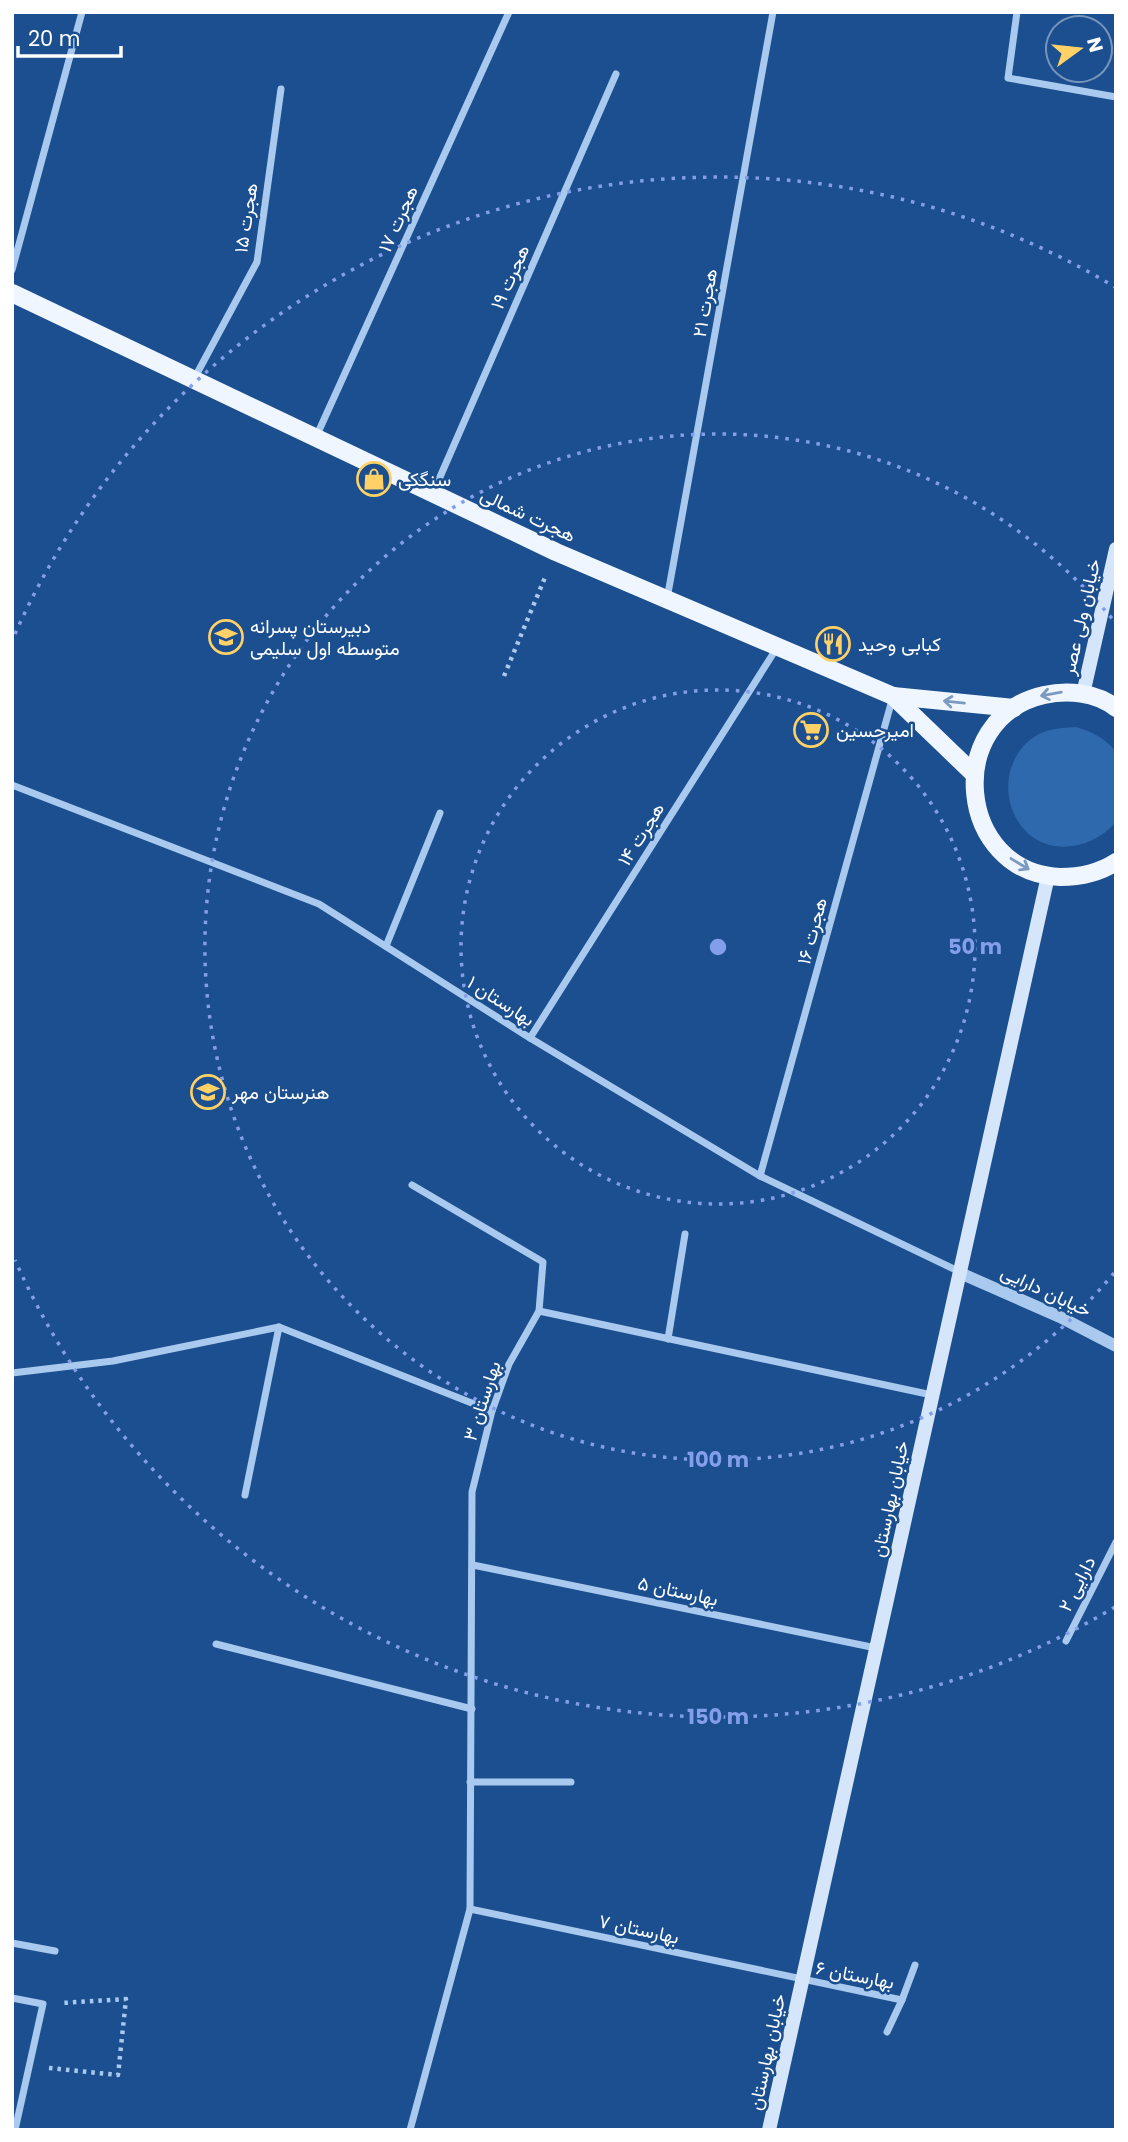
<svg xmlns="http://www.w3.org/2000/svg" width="1128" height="2142" font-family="Poppins,Vazirmatn,sans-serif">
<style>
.green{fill:#2e69ad}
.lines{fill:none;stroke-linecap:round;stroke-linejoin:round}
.path{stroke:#a9c9ee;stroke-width:4.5;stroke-dasharray:3.5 5;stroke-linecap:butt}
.minor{stroke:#a9c9ee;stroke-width:7}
.tertiary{stroke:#a9c9ee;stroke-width:12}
.secondary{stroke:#d6e6fa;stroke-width:14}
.primary{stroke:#f0f6ff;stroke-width:18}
.oneway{stroke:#7b9ac1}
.ring{fill:none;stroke:#839eea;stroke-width:3.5;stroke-dasharray:3.5 7}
.labels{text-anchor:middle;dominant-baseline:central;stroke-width:5;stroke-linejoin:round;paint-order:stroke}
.street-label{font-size:19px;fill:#fff;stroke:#1b4f8f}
.poi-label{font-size:19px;fill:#fff;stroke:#1b4f8f;text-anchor:start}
.centre{fill:#839eea;stroke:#1b4f8f;stroke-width:3.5}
.ring-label{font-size:21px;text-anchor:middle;font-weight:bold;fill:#839eea;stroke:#1b4f8f;stroke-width:5;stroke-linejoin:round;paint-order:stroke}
</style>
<rect width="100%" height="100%" fill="#1b4f8f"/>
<path class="green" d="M 1076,727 C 1093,732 1105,738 1116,752 L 1116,822 C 1089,853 1038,858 1016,818 C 1000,789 1009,750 1039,734 C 1051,728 1063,728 1076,727 Z"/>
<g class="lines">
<g class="path">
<polyline points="504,676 546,575"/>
<polyline points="49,2068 118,2075 126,1999 62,2003"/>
</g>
<g class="minor">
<polyline points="1017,12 1008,78 1116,97"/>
<polyline points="12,270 82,12"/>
<polyline points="194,379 257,262 281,89"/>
<polyline points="316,437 509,12"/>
<polyline points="433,493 616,74"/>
<polyline points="667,599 773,12"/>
<polyline points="12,785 319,904 530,1038 760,1176 960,1272"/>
<polyline points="386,946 440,813"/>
<polyline points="530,1038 778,646"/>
<polyline points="760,1176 892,700"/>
<polyline points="412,1185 543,1262 539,1311"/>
<polyline points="668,1339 685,1234"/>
<polyline points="12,1373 113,1361 279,1327 492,1411"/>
<polyline points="245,1495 279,1327"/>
<polyline points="473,1565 876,1648"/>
<polyline points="1066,1641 1116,1542"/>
<polyline points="216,1644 472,1709"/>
<polyline points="470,1782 571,1782"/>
<polyline points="470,1909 902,2000 887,2032"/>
<polyline points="12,1943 55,1951"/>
<polyline points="12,1998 43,2004 15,2130"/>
<polyline points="902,2000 915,1965"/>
<polyline points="410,2130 470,1909 472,1492 492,1411 509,1364 539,1311 932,1395"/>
</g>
<polyline class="tertiary" points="960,1273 1060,1317 1116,1346"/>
<g class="secondary">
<polyline points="1083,694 1116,549"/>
<polyline points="769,2130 1048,876"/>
</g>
<g class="primary">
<polyline points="12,293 556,552 893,696 974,774"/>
<polyline points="893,696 1014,708"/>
<path d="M 1116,708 C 1096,692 1067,690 1044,695 C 942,718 957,873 1060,877 C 1080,877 1099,873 1116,862"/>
</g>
</g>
<defs><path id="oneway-shaft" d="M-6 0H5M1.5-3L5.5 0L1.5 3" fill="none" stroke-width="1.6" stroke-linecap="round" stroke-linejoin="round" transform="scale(1.75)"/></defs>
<g class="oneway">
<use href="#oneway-shaft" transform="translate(1051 694) rotate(170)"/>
<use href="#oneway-shaft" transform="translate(954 702) rotate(-174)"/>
<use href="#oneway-shaft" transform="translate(1020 864) rotate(31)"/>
</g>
<g class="ring">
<circle cx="718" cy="947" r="257"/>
<path d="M1114 1273A513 513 0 1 1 1114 621"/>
<path d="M1115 1607A770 770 0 0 1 15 1260M15 634A770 770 0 0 1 1115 287"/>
</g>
<defs>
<g id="shop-ring" transform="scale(1.75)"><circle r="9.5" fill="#1b4f8f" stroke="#ffd166" stroke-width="1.5"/><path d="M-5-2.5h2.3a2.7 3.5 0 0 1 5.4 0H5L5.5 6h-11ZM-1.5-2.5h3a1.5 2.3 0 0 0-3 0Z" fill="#ffd166"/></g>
<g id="school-ring" transform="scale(1.75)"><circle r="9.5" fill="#1b4f8f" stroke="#ffd166" stroke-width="1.5"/><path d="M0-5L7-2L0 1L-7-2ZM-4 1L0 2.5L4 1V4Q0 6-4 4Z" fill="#ffd166"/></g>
<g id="restaurant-ring" transform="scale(1.75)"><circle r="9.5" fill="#1b4f8f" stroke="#ffd166" stroke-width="1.5"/><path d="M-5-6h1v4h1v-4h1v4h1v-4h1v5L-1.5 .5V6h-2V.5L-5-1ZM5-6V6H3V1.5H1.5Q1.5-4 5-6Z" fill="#ffd166"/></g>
<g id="supermarket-ring" transform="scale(1.75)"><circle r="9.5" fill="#1b4f8f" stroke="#ffd166" stroke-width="1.5"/><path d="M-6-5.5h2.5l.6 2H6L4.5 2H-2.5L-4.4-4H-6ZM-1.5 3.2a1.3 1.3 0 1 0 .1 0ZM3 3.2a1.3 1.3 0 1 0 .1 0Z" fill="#ffd166"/></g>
</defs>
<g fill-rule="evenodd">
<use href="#shop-ring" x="374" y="479"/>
<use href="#school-ring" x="226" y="637"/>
<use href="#restaurant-ring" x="833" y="644"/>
<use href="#supermarket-ring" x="811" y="730"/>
<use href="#school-ring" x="208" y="1092"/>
</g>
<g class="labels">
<g class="street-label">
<text transform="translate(246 218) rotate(-81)">هجرت ۱۵</text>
<text transform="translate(398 219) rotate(-66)">هجرت ۱۷</text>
<text transform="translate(510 277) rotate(-66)">هجرت ۱۹</text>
<text transform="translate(705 303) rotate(-80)">هجرت ۲۱</text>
<text transform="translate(528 515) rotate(25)">هجرت شمالی</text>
<text transform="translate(1081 617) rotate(-77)">خیابان ولی عصر</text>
<text transform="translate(641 834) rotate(-58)">هجرت ۱۴</text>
<text transform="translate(812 931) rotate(-75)">هجرت ۱۶</text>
<text transform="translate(501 1001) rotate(33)">بهارستان ۱</text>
<text transform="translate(1046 1291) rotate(25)">خیابان دارایی</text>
<text transform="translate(482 1401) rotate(-72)">بهارستان ۳</text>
<text transform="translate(890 1499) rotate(-78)">خیابان بهارستان</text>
<text transform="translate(1077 1584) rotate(-63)">دارایی ۲</text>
<text transform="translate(678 1591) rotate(12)">بهارستان ۵</text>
<text transform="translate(639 1929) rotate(12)">بهارستان ۷</text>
<text transform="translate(855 1975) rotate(11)">بهارستان ۶</text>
<text transform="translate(767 2052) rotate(-78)">خیابان بهارستان</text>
</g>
<g class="poi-label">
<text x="398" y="479">سنگکی</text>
<text x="250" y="626">دبیرستان پسرانه<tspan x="250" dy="22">متوسطه اول سلیمی</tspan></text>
<text x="858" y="644">کبابی وحید</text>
<text x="836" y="730">امیرحسین</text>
<text x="232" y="1092">هنرستان مهر</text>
</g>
</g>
<circle cx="718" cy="947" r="10" class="centre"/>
<g class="ring-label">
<text x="975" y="954">50 m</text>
<text x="718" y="1467">100 m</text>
<text x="718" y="1724">150 m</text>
</g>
<rect width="1128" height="2142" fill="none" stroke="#ffffff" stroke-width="28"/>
<g transform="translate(1079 49) rotate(75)"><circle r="33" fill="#1b4f8f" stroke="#7695bc" stroke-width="2"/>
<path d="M0-5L12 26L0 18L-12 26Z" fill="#ffd166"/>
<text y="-10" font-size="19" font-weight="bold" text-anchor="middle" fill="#ffffff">N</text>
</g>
<path d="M18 46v10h103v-10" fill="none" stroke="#ffffff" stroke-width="3.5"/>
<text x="28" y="46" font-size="21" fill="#ffffff" stroke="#1b4f8f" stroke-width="5" paint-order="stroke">20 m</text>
</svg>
